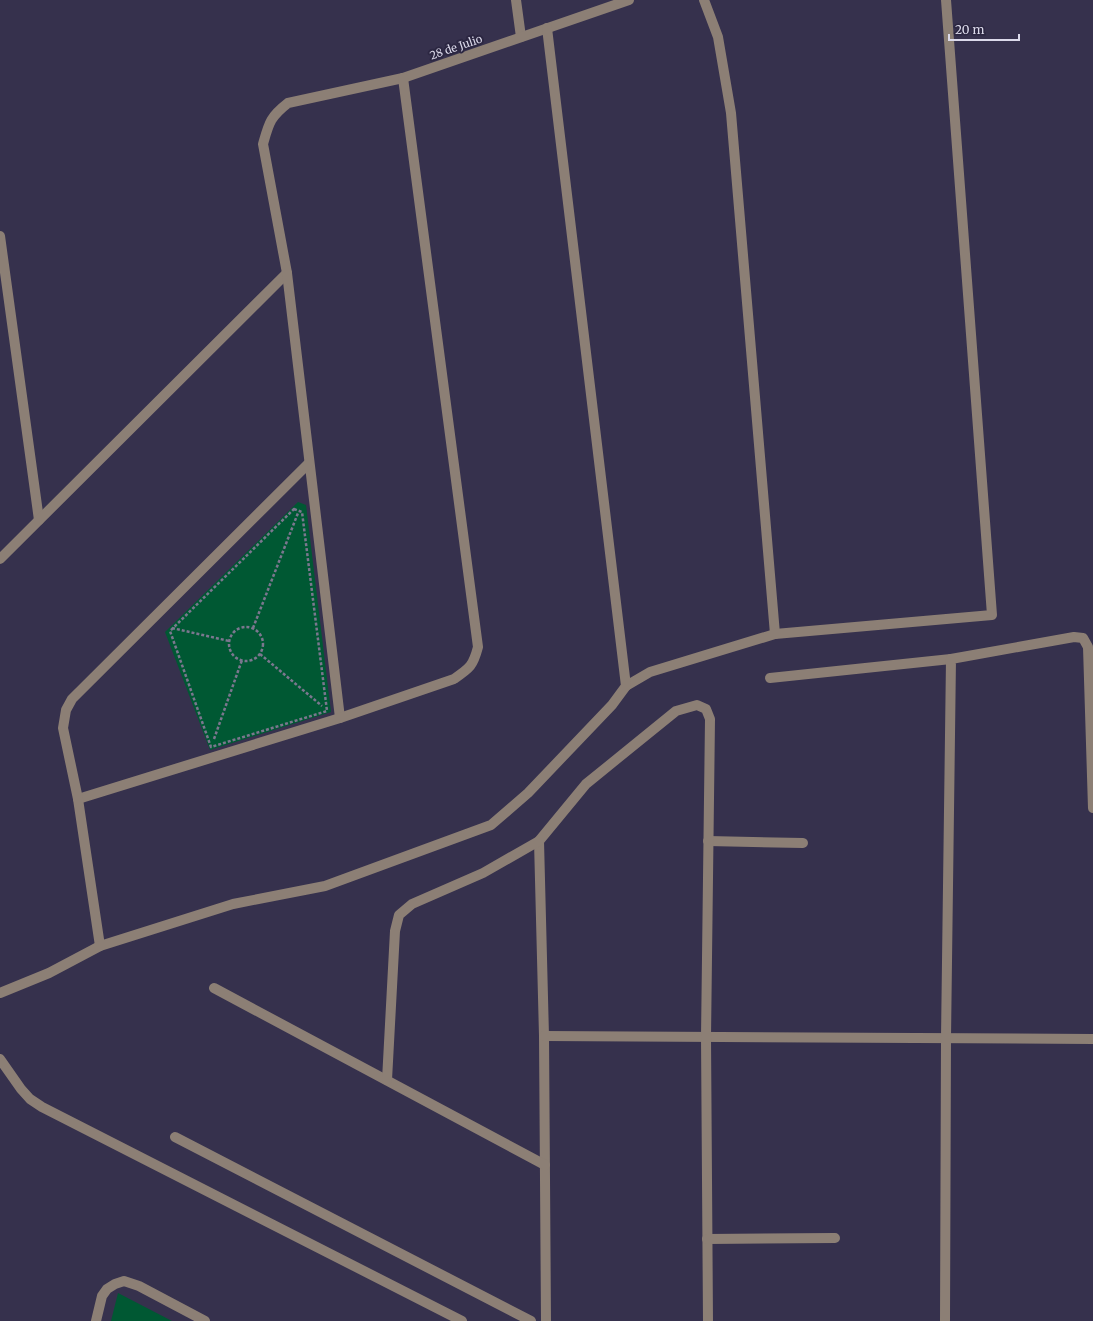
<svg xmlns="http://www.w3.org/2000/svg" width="1093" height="1321" font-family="Merriweather,serif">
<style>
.green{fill:#005833}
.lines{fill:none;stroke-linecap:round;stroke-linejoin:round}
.path{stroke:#7b778f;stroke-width:2.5;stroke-dasharray:3 2;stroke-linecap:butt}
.minor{stroke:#8c7f75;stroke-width:10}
.labels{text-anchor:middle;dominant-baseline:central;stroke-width:4;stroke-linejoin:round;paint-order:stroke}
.street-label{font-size:11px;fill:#dcdaeb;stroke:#2c2742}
</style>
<rect width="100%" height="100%" fill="#36314d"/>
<g class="green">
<polygon points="298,502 306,505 331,712 210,750 165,632"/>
<polygon points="118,1293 172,1321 111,1321"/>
</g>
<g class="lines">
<g class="path">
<polygon points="294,509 302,512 327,711 211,747 170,631"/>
<circle cx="246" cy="644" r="17"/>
<polyline points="172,628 229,641"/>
<polyline points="253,628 298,513"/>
<polyline points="260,654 322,706"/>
<polyline points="214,739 242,660"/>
</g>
<g class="minor">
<polyline points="516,0 521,37"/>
<polyline points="704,0 718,37 731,113 775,634"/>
<polyline points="0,236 39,520"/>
<polyline points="0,559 287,273"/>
<polyline points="770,678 951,659"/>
<polyline points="626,686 650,672 775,634 992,615 946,0"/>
<path d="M 340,718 L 287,273 L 263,144 C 269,123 270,117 288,103 L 403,78 L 629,0"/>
<path d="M 78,799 L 340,718 L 454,679 C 470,668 473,666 478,647 L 403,78"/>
<polyline points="539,841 544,1036 546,1321"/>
<polyline points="708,841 803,843"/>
<polyline points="100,946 78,799 63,728 66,710 72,699 309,463"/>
<polyline points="214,988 545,1165"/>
<polyline points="0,993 49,973 100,946 233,904 325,886 491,825 528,793 612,705 626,686 547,28"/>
<polyline points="544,1036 1093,1039"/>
<polyline points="0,1059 21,1089 30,1099 42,1107 462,1321"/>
<polyline points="387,1080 395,931 399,915 412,904 483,873 539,841 586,784 676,711 697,705 706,709 710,719 706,1037 708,1321"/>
<polyline points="175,1137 531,1321"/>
<polyline points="707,1239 835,1238"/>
<polyline points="96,1321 102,1296 107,1289 115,1284 124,1281 139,1286 205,1321"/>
<polyline points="945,1321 946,1038 951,659 1074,637 1083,638 1088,647 1093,808"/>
</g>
</g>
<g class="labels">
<g class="street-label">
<text transform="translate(456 47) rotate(-19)">28 de Julio</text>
</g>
</g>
<path d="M949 34v6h70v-6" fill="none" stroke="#dcdaeb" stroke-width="2"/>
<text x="955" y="34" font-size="12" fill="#dcdaeb" stroke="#2c2742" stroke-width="3" paint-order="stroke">20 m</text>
</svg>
